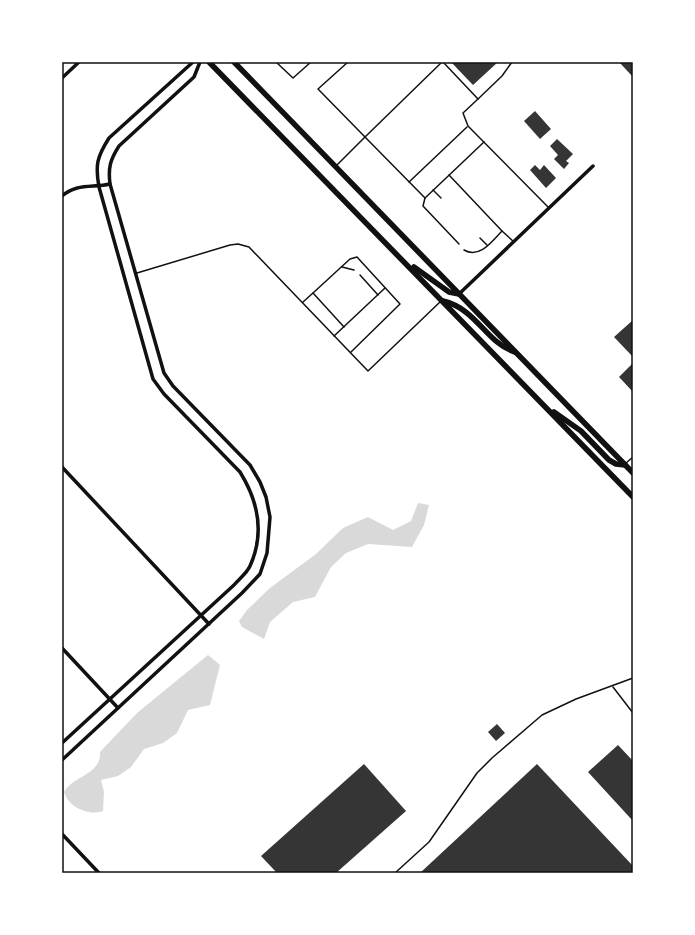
<svg xmlns="http://www.w3.org/2000/svg" width="695" height="935" font-family="'Public Sans',sans-serif">
<style>
.water{fill:#d9d9d9}
.building{fill:#353535}
.lines{fill:none;stroke-linecap:round;stroke-linejoin:round}
.service{stroke:#111;stroke-width:1.5}
.minor{stroke:#111;stroke-width:3.5}
.primary{stroke:#111;stroke-width:5.5}
.neatline{fill:none;stroke:#111;stroke-width:1.5}
</style>
<rect width="100%" height="100%" fill="#fff"/>
<g class="water">
<polygon points="418,503 429,505 424,525 412,547 368,544 346,553 331,567 315,597 293,602 270,622 264,639 242,627 239,621 247,610 270,588 316,554 343,528 368,517 393,530 411,521"/>
<path d="M 208,655 L 220,665 L 210,705 L 188,710 L 177,733 L 163,743 L 144,749 L 131,767 L 118,776 L 101,780 L 104,792 L 103,811 C 89,816 69,808 64,792 C 73,776 102,774 100,752 L 137,713 Z"/>
</g>
<g class="building">
<polygon points="451,62 498,62 473,85"/>
<polygon points="619,62 633,62 633,77"/>
<polygon points="535,111 551,129 540,139 524,121"/>
<polygon points="557,139 573,154 566,161 569,163 564,169 554,159 558,155 550,146"/>
<polygon points="535,165 540,170 544,165 556,178 546,188 530,170"/>
<polygon points="633,320 633,357 614,337"/>
<polygon points="633,363 633,392 619,377"/>
<polygon points="497,724 505,733 496,741 488,732"/>
<polygon points="618,745 633,761 633,821 588,772"/>
<polygon points="364,764 406,811 336,873 277,873 261,856"/>
<polygon points="537,764 633,866 633,873 420,873"/>
</g>
<g class="lines">
<g class="service">
<polyline points="276,62 293,78 311,62"/>
<polyline points="443,62 478,99 502,76 512,62"/>
<polyline points="478,99 463,113 468,126 549,208"/>
<polyline points="337,165 365,137 318,89 348,62"/>
<path d="M 449,175 L 502,231 C 492,241 480,259 464,250"/>
<polyline points="409,182 467,127"/>
<polyline points="433,190 441,198"/>
<polyline points="425,198 365,137 442,62"/>
<polyline points="502,231 514,242"/>
<polyline points="480,238 487,245"/>
<polyline points="459,244 423,206 425,198 484,142"/>
<polyline points="342,267 354,270"/>
<polyline points="137,273 230,245 238,244 249,247 368,371 440,302"/>
<polyline points="360,275 378,295"/>
<polyline points="303,302 313,293"/>
<polyline points="344,327 313,293 350,259 357,257 400,304 351,352"/>
<polyline points="334,336 385,288"/>
<polyline points="626,463 633,457"/>
<polyline points="613,687 633,713"/>
<polyline points="395,873 429,842 477,773 492,758 542,715 576,699 633,678"/>
</g>
<g class="minor">
<polyline points="62,78 79,62"/>
<path d="M 62,196 C 77,183 92,188 110,184"/>
<polyline points="459,294 593,166"/>
<polyline points="62,467 209,624"/>
<polyline points="62,648 118,708"/>
<path d="M 62,743 L 234,585 C 239,579 247,573 250,566 C 265,533 258,501 240,472 L 164,394 L 153,379 L 99,187 C 95,165 97,157 109,138 L 193,62"/>
<path d="M 62,760 L 242,593 L 260,574 L 267,553 L 270,517 L 266,497 L 260,482 L 250,465 L 173,386 L 164,373 L 110,184 C 108,168 110,160 119,146 L 194,77 L 200,62"/>
<polyline points="62,834 99,873"/>
</g>
<g class="primary">
<polyline points="209,62 633,497"/>
<polyline points="234,62 633,473"/>
<polyline points="414,267 449,292 459,294"/>
<path d="M 443,301 C 477,309 486,343 515,352"/>
<polyline points="554,412 581,431 609,460 616,464 625,465"/>
</g>
</g>
<rect width="695" height="935" fill="none" stroke="#ffffff" stroke-width="126"/>
<rect x="63" y="63" width="569" height="809" class="neatline"/>
</svg>
